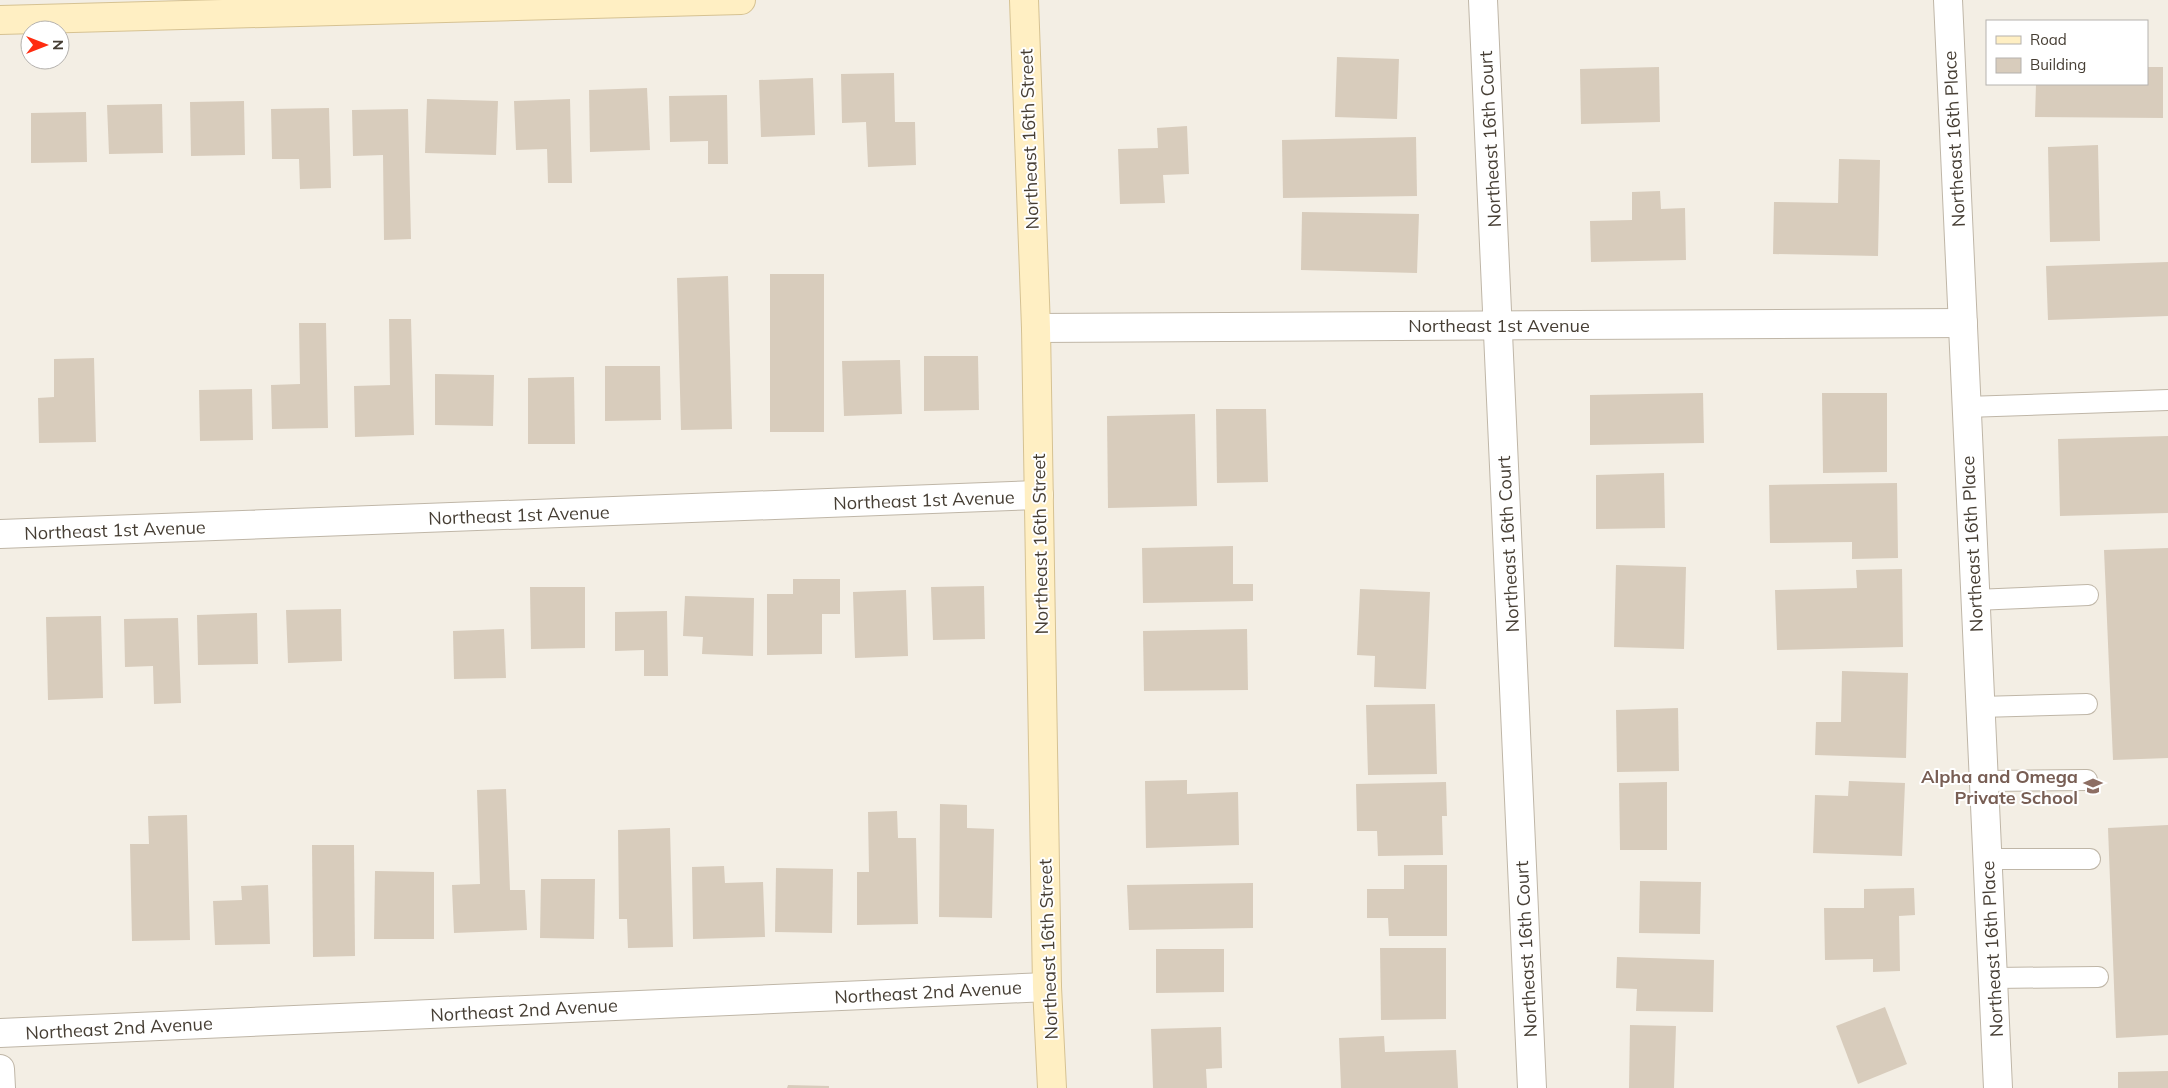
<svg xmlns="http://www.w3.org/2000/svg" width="2168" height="1088" font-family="Mulish,sans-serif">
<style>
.building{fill:#d8ccbc}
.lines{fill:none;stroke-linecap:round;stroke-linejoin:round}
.lane-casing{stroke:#bfb6a7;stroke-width:22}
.street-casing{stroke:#bfb6a7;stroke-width:30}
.secondary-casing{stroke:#d6c292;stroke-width:30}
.lane{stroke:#fff;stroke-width:20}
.street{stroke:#fff;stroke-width:28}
.secondary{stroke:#ffefc3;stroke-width:28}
.labels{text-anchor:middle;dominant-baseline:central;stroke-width:4;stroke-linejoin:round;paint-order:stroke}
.street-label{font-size:18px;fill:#463e34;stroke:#fff}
.education-label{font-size:18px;font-weight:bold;fill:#785e54;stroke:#fff;text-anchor:end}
</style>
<rect width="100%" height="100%" fill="#f3eee4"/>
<g class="building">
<polygon points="1337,57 1399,59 1397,119 1335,117"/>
<polygon points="1659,67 1660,122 1581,124 1580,69"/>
<polygon points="2147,67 2163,67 2163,118 2035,117 2036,84 2147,84"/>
<polygon points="894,73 895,122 915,122 916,165 868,167 866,122 842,123 841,74"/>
<polygon points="813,78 815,135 761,137 759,80"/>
<polygon points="647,88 650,150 590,152 589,90"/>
<polygon points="727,95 728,164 708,164 708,141 670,142 669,96"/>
<polygon points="427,99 498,101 496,155 425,153"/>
<polygon points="570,99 572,183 548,183 547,149 516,150 514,101"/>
<polygon points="244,101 245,155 191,156 190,102"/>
<polygon points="162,104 163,153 109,154 107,105"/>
<polygon points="329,108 331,188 300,189 299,159 272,159 271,109"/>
<polygon points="408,109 411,239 384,240 383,155 353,156 352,110"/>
<polygon points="86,112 87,162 31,163 31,113"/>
<polygon points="1187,126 1189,174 1163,175 1165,203 1120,204 1118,149 1158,148 1157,128"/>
<polygon points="1416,137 1417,196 1283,198 1282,140"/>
<polygon points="2098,145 2100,241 2050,242 2048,147"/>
<polygon points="1839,159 1880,160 1878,256 1773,254 1774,202 1838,203"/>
<polygon points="1660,191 1661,209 1685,208 1686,260 1591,262 1590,221 1632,220 1632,192"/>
<polygon points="1302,212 1419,214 1417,273 1301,270"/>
<polygon points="2168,262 2168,316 2048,320 2046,266"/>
<rect x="770" y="274" width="54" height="158"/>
<polygon points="728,276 732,429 681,430 677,278"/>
<polygon points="389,319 411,319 414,435 355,437 354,386 390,385"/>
<polygon points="299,323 326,323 328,428 272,429 271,385 300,384"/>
<polygon points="924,356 978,356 979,410 924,411"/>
<polygon points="94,358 96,442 39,443 38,398 54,397 54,359"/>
<polygon points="900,360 902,414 844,416 842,361"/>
<polygon points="605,366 660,366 661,420 605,421"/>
<polygon points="435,374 494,375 493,426 435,425"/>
<polygon points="574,377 575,444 528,444 528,378"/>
<polygon points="252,389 253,440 200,441 199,390"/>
<polygon points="1703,393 1704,443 1590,445 1590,395"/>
<polygon points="1822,393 1887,393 1887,472 1823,473"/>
<polygon points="1216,409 1266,409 1268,482 1217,483"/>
<polygon points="1195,414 1197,506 1108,508 1107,416"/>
<polygon points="2168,436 2168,513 2060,516 2058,439"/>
<polygon points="1664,473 1665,528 1596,529 1596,475"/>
<polygon points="1897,483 1898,558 1852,559 1852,542 1770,543 1769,485"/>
<polygon points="1233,546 1233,584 1253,584 1253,601 1143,603 1142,548"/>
<polygon points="2168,548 2168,758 2113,760 2104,550"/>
<polygon points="1616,565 1686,567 1684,649 1614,647"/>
<polygon points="1902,569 1903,647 1777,650 1775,590 1857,588 1856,570"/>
<polygon points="793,579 840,579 840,614 822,614 822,654 767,655 767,594 793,594"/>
<polygon points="984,586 985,639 933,640 931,587"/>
<polygon points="530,587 585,587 585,648 531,649"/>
<polygon points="1360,589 1430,592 1426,689 1374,687 1375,656 1357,655"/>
<polygon points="906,590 908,656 855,658 853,592"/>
<polygon points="685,596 754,598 753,656 702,654 703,637 683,636"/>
<polygon points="341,609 342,661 288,663 286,610"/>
<polygon points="667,611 668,676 644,676 644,650 615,651 615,612"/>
<polygon points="257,613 258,664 198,665 197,615"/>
<polygon points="101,616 103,698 48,700 46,617"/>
<polygon points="178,618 181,703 154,704 153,666 125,667 124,619"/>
<polygon points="504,629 506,678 454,679 453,631"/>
<polygon points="1247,629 1248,690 1144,691 1143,631"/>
<polygon points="1842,671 1908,673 1906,758 1815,755 1816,722 1841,722"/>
<polygon points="1435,704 1437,774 1368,775 1366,705"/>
<polygon points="1678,708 1679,771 1617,772 1616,710"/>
<polygon points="1187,780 1187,794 1238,792 1239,845 1146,848 1145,781"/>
<polygon points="1849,781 1905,783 1902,856 1813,853 1815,795 1848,796"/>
<polygon points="1446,782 1447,816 1442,816 1443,855 1378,856 1377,831 1357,831 1356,784"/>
<polygon points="1667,782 1667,850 1620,850 1619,783"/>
<polygon points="506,789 510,890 525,890 527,930 454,933 452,885 480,884 477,790"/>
<polygon points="940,804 967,805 967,828 994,829 992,918 939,917"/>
<polygon points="897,811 898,838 916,838 918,924 857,925 857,872 869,872 868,812"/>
<polygon points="187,815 190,940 132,941 130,844 149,844 148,816"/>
<polygon points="2168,825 2168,1035 2116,1038 2108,828"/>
<polygon points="670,828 673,947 628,948 627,919 619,919 618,830"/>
<polygon points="312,845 354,845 355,956 313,957"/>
<polygon points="1404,865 1447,865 1447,936 1389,936 1388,918 1367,918 1367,889 1404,889"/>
<polygon points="724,866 725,883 763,882 765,937 693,939 692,867"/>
<polygon points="776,868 833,869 832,933 775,932"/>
<polygon points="375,871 434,872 434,939 374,939"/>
<polygon points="541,879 595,879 594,939 540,938"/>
<polygon points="1640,881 1701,882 1700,934 1639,933"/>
<polygon points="1253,883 1253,928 1129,930 1127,885"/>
<polygon points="268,885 270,944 215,945 213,901 242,900 241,886"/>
<polygon points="1914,888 1915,915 1899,916 1900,971 1873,972 1873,959 1825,960 1824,908 1864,908 1864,889"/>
<polygon points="1380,948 1446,948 1446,1019 1381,1020"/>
<polygon points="1156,949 1224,949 1224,992 1156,993"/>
<polygon points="1617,957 1714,960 1713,1012 1636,1011 1637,989 1616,988"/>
<polygon points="1885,1007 1907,1064 1858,1084 1836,1026"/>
<polygon points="1630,1025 1676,1026 1674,1088 1629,1088"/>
<polygon points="1221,1027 1222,1068 1206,1069 1207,1088 1153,1088 1151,1029"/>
<polygon points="1384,1036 1385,1052 1456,1050 1458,1088 1341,1088 1339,1038"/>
<polygon points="2168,1071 2168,1088 2118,1088 2118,1072"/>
<polygon points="788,1085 829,1086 829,1088 787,1088"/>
</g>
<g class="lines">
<g class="lane-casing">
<g id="lane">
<polyline points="1966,407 2168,400"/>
<polyline points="1975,600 2088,595"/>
<polyline points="1980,707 2087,704"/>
<polyline points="1984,781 2087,780"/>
<polyline points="1987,859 2090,859"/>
<polyline points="1993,978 2098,977"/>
</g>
</g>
<g class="street-casing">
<g id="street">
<polyline points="1483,0 1532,1088"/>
<polyline points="1948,0 1998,1088"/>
<polyline points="1036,328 1963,323"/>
<polyline points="0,534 1039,495"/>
<polyline points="0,1033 1047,987"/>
<polyline points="0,1069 1,1088"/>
</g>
</g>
<g class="secondary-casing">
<g id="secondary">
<polyline points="1024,0 1036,328 1047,987 1052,1088"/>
<polyline points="0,20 741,0"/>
</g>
</g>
<use href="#lane" class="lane"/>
<use href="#street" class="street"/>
<use href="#secondary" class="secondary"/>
</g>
<defs>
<g id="school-bare" transform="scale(1.5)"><path d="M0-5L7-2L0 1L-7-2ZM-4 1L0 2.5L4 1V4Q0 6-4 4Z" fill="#8d6e63" stroke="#fff" stroke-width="2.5" paint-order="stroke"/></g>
</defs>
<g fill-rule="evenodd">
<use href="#school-bare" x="2093" y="786"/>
</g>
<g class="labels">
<g class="street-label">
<text transform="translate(1029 139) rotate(-92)">Northeast 16th Street</text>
<text transform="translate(1490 139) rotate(-93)">Northeast 16th Court</text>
<text transform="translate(1954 139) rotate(-93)">Northeast 16th Place</text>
<text x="1499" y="325">Northeast 1st Avenue</text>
<text transform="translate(924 500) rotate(-2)">Northeast 1st Avenue</text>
<text transform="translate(519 515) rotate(-2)">Northeast 1st Avenue</text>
<text transform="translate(115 530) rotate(-2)">Northeast 1st Avenue</text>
<text transform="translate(1040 544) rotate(-91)">Northeast 16th Street</text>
<text transform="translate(1508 544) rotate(-93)">Northeast 16th Court</text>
<text transform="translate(1972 544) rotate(-93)">Northeast 16th Place</text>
<text transform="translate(1048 949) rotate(-92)">Northeast 16th Street</text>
<text transform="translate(1526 949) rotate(-93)">Northeast 16th Court</text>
<text transform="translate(1992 949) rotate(-93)">Northeast 16th Place</text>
<text transform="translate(928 992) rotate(-3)">Northeast 2nd Avenue</text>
<text transform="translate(524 1010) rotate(-3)">Northeast 2nd Avenue</text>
<text transform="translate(119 1028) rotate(-3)">Northeast 2nd Avenue</text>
</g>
<g class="education-label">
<text x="2078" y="776">Alpha and Omega<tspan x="2078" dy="21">Private School</tspan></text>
</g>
</g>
<rect x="1986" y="20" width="162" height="65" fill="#ffffff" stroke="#b5b2ae"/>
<rect x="1996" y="36" width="25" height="8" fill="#ffefc3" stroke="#b5b2ae"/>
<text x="2030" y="45" font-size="15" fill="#463e34">Road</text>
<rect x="1996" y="58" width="25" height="15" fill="#d8ccbc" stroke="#b5b2ae"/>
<text x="2030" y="70" font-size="15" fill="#463e34">Building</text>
<g transform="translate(45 45) rotate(90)"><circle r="24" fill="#ffffff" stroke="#b5b2ae"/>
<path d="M0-4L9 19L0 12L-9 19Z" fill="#ff2c10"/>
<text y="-8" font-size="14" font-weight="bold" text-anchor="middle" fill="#463e34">N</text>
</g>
</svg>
